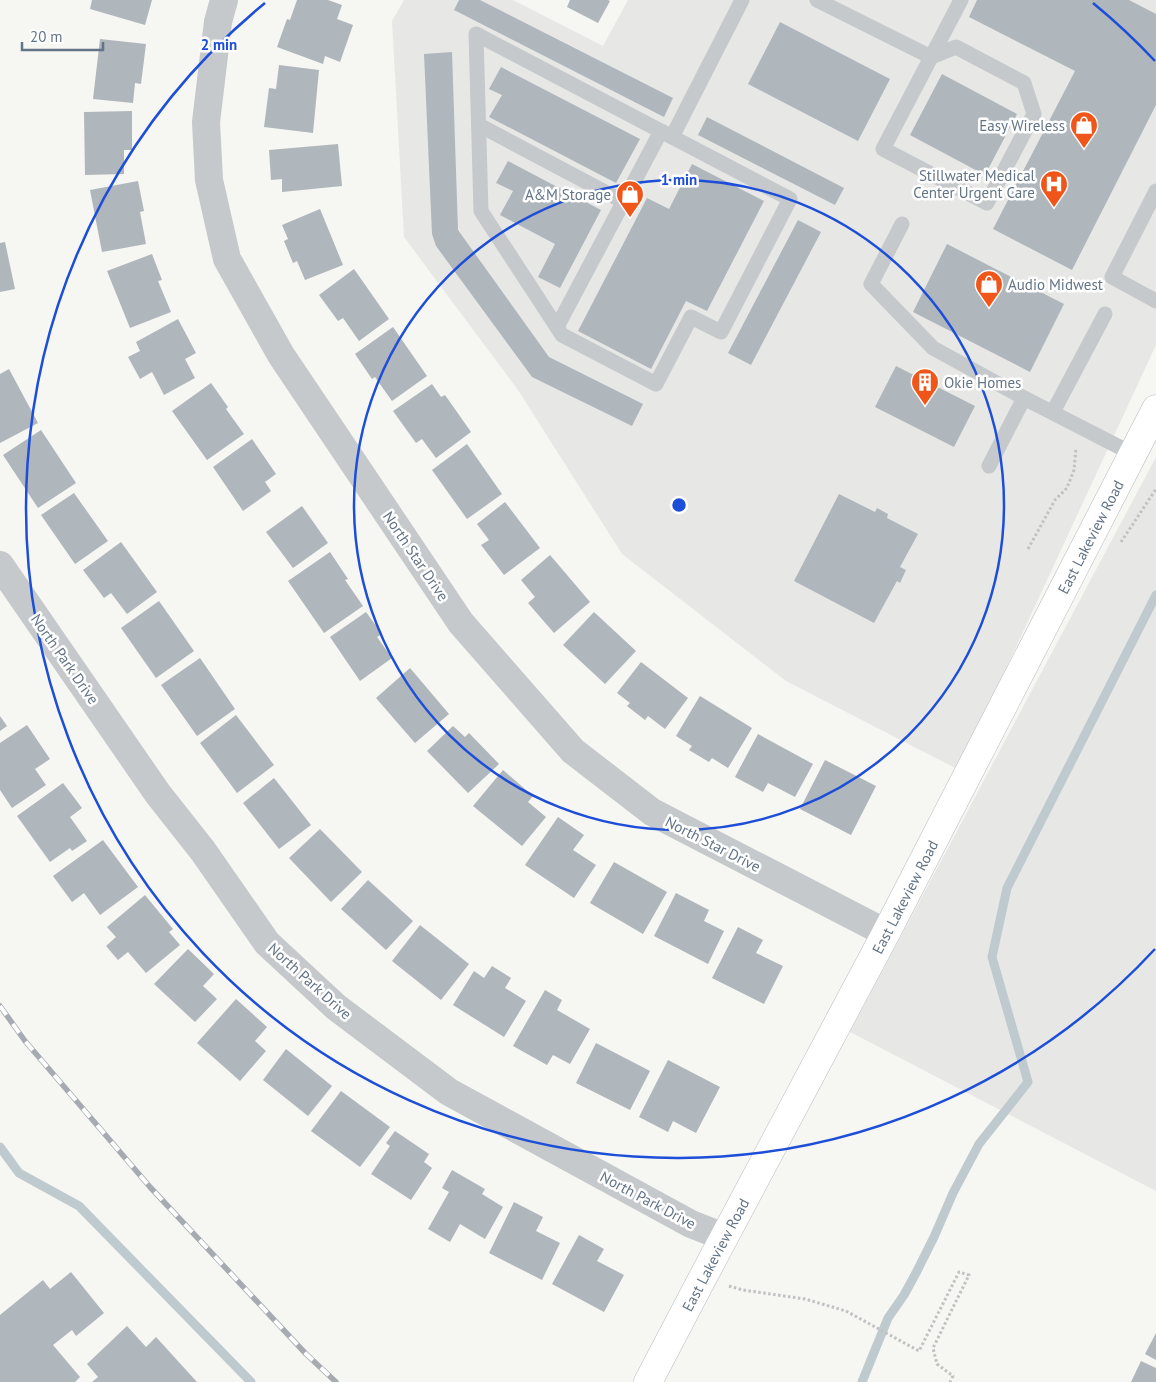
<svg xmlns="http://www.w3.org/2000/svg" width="1156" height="1382" font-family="'PT Sans',sans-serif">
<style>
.built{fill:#e7e8e6}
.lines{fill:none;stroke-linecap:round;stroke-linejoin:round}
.stream{stroke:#bfcacf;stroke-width:9}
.building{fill:#afb6bc}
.secondary-casing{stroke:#b7bcc1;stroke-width:29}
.path{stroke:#bfc1c3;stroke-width:3;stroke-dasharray:2.5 2.5;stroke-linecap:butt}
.service{stroke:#c5c9cc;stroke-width:15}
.minor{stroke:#c5c9cc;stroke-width:28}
.secondary{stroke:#fff;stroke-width:28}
.rail-casing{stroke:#a5abb1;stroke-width:5.5}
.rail{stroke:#fff;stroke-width:4;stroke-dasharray:11;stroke-linecap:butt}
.ring{fill:none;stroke:#1d4ed8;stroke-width:2.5}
.labels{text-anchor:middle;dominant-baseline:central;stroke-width:5;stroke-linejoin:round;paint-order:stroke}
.poi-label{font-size:15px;fill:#637486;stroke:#fff;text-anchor:end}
.street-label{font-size:15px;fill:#637486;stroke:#fff}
.centre{fill:#1d4ed8;stroke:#fff;stroke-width:2.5}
.ring-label{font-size:15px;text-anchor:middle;font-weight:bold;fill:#1d4ed8;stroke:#fff;stroke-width:5;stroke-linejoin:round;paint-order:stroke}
</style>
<rect width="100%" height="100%" fill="#f6f6f2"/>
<g class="built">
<polygon points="404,0 513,0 603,46 628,0 1156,0 1156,345 959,770 786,681 622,554 518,390 404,237 392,21"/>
<polygon points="1156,457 1156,1191 850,1032"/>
</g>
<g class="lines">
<g class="stream">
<polyline points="0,1147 19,1173 79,1206 251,1382"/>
<polyline points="862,1382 888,1318 904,1295 917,1271 934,1237 953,1193 979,1144 1028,1082 992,957 1007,888 1156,595"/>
</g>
</g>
<g class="building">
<polygon points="92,0 152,0 145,25 90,9"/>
<polygon points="297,0 328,0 342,5 337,19 353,25 340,62 325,56 323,64 277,47 287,19 290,20"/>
<polygon points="459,0 480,0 673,98 664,117 454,10"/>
<polygon points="570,0 608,0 610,1 598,23 567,7"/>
<polygon points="977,0 1129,0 1156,14 1156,105 1072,270 993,229 1075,71 969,17"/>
<polygon points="780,22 890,79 858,141 748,84"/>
<polygon points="100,39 146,44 141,84 135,83 133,103 93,99"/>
<polygon points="452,52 458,230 549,357 643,404 632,426 532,377 436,246 432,234 424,54"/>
<polygon points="279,65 319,70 313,133 264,127 269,88 276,89"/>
<polygon points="501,67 640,139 616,183 489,117 502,95 489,89"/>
<polygon points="942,74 1017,114 985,175 910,135"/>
<polygon points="132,111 132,150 124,150 124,174 85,175 84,112"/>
<polygon points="707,117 844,188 835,205 698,135"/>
<polygon points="338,144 342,186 282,192 282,179 271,180 269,150"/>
<polygon points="508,161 601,210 560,288 538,277 555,244 500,215 513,191 496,183"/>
<polygon points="692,164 764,201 707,311 686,301 651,369 578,331 647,198 669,209"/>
<polygon points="138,181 144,211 140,212 146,244 102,252 90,190"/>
<polygon points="320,209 343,265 305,280 297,261 293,263 284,241 288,239 282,225"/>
<polygon points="798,220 821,232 751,365 728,353"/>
<polygon points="5,242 15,289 0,292 0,243"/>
<polygon points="947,244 1064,304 1030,372 913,312"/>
<polygon points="152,254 162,280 158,281 171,312 130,328 107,271"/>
<polygon points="354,269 389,319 359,341 343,318 338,321 319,295"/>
<polygon points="178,319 196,353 185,359 195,378 164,395 152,372 140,379 128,357 140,351 136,342"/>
<polygon points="393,327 427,376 392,401 375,377 372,379 355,354"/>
<polygon points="896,366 975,406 954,447 875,407"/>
<polygon points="9,369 38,423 0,443 0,374"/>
<polygon points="211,383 228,407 226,409 244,434 207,460 172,411"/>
<polygon points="432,384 441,397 445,395 471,432 436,458 422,439 416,443 393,411"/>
<polygon points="41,430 76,483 38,508 3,455"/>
<polygon points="252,439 276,474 265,482 271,491 243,511 213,467"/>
<polygon points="467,444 502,494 467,519 432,470"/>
<polygon points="74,493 108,541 75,564 41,515"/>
<polygon points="839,494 875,512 877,508 888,514 887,518 918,534 900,567 906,570 900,583 897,581 874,623 794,581"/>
<polygon points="505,502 540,548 504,575 481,545 489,540 477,524"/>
<polygon points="302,506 328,543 293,568 266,532"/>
<polygon points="121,542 157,592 127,614 111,593 104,598 83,570"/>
<polygon points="330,552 348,579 345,580 363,606 324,633 288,581"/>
<polygon points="550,555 590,602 554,633 528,603 535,597 521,580"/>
<polygon points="159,601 194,651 156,678 121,628"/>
<polygon points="366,612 382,634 377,637 392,658 360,681 330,637"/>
<polygon points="594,612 636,651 605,684 563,645"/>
<polygon points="200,658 235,709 197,736 161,685"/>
<polygon points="641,662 688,698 665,729 648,716 645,720 627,706 630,703 617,693"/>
<polygon points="410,668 449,714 415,743 376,698"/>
<polygon points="700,696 752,728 728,768 712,758 709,762 689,750 692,746 676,736"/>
<polygon points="236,715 274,765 237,793 200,743"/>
<polygon points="0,716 7,726 0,731"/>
<polygon points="27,725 50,759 35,769 46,785 12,808 0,790 0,743"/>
<polygon points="453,726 465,737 469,733 499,764 468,793 427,751"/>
<polygon points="758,734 813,764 795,797 768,783 763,792 735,777"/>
<polygon points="825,760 876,786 851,835 800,809"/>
<polygon points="503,770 533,796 528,802 546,817 522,846 473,806"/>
<polygon points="274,778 311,825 279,849 243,803"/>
<polygon points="63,783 82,808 70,817 87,841 72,851 70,848 50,862 17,816"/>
<polygon points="558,817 584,835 573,850 596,865 574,898 525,865"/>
<polygon points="320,829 362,872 331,902 289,858"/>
<polygon points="103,840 138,887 100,915 84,893 72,902 53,876"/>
<polygon points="614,862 667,892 643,934 590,903"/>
<polygon points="368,880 413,921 386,950 341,909"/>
<polygon points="676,893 709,910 704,921 724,931 708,964 654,936"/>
<polygon points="145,895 173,929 169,932 180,945 146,973 128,952 118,960 106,946 116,937 107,927"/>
<polygon points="420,925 469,964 441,1000 392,961"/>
<polygon points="738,927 763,940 756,953 783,966 764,1004 712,978"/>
<polygon points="188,949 214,974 203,986 217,999 195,1022 154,984"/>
<polygon points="492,966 511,978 505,988 526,1001 504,1037 453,1005 474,971 484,978"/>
<polygon points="545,990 562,1000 557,1010 590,1029 570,1064 553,1055 547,1065 513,1046"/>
<polygon points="236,999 267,1027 255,1041 266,1051 240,1081 197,1043"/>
<polygon points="596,1043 650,1071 630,1110 576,1083"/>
<polygon points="286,1049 332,1086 308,1116 263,1080"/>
<polygon points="668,1060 720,1087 696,1133 673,1121 668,1132 639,1117"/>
<polygon points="341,1091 390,1127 360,1167 311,1131"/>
<polygon points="395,1131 429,1154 424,1162 432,1168 411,1200 371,1174 390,1146 386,1143"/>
<polygon points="452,1170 485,1189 482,1194 503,1207 485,1239 460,1224 450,1242 428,1229 449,1192 442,1188"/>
<polygon points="514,1202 543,1217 536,1231 560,1243 542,1280 489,1253"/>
<polygon points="579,1235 604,1249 597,1261 624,1275 604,1312 552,1284"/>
<polygon points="71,1272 104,1313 76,1336 72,1330 53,1345 80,1377 75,1382 0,1382 0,1315 43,1280 50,1289"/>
<polygon points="127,1326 146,1347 156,1337 197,1382 92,1382 98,1377 87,1364"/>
<polygon points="1156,1333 1156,1360 1145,1354"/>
<polygon points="1141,1361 1156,1368 1156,1382 1131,1382"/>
</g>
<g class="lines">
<g class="secondary-casing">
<g id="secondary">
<path id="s1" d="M 648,1382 L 702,1279 L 886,933 L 1156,409"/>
</g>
</g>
<g class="path">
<polyline points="1121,542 1156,489"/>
<polyline points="1028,549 1055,500 1067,488 1074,470 1076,448"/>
<polyline points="729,1286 743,1290 805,1299 846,1311 919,1351 959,1272 969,1275 933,1348 937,1364 953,1376 950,1382"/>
</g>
<g class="service">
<polyline points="817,0 931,57 956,47 1024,83 1034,114 987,203 883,149 961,0"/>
<polygon points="476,34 790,199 721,332 691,317 656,384 562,335 481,211"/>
<polyline points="479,125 624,202"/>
<polyline points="672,137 742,0"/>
<polyline points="1156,191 1112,277 1156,301"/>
<polyline points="902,224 871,284 933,348 1024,398 1133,454"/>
<polyline points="557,327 661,131"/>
<polyline points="1053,412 1105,314"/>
<polyline points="989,466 1024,398"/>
</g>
<g class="minor">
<polyline points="224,0 218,22 206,122 209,180 227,259 281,355 461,623 573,751 652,812 886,933"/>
<polyline points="0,565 158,794 203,851 267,943 336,1007 449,1092 691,1224 724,1237"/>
</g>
<use href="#secondary" class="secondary"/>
<g class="rail-casing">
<polyline id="rail" points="0,1006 25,1041 150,1187 306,1354 336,1382"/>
</g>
<use href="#rail" class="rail"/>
</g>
<g class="ring">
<circle cx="679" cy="505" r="325"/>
<path d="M1155 949A651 651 0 1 1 265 3M1093 3A651 651 0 0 1 1155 61"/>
</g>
<defs>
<g id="shop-pin" transform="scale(1.4375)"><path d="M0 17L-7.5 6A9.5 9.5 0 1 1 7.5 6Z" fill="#f05619" stroke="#fff"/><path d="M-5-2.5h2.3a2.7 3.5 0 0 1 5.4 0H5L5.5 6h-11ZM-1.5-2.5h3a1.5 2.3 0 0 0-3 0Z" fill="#fff"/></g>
<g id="hospital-pin" transform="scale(1.4375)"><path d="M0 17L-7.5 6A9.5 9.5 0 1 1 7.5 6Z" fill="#f05619" stroke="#fff"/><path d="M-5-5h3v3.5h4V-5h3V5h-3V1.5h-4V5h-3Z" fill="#fff"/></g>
<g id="building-pin" transform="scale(1.4375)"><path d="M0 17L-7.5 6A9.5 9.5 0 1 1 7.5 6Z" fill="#f05619" stroke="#fff"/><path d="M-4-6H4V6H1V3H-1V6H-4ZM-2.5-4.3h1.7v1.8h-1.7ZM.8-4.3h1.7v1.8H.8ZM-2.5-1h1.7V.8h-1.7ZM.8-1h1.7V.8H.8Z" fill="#fff"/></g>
</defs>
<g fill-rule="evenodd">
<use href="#shop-pin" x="1084" y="125"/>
<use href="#hospital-pin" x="1054" y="184"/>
<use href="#shop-pin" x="630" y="194"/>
<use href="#shop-pin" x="989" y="284"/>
<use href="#building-pin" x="925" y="382"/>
</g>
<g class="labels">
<g class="poi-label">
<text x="1065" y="125">Easy Wireless</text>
<text x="1035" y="175">Stillwater Medical<tspan x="1035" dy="17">Center Urgent Care</tspan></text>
<text x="611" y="194">A&amp;M Storage</text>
<text x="1008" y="284" text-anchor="start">Audio Midwest</text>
<text x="944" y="382" text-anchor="start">Okie Homes</text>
</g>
<g class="street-label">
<text stroke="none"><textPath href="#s1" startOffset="954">East Lakeview Road</textPath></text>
<text transform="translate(416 556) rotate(56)">North Star Drive</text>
<text transform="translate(65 659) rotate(55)">North Park Drive</text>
<text transform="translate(713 844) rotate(27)">North Star Drive</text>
<text stroke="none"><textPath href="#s1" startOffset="549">East Lakeview Road</textPath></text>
<text transform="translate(310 981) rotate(42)">North Park Drive</text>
<text transform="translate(648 1200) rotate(28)">North Park Drive</text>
<text stroke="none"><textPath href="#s1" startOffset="144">East Lakeview Road</textPath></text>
</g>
</g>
<circle cx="679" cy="505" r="8" class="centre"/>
<g class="ring-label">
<text x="219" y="50">2 min</text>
<text x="679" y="185">1 min</text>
</g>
<path d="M22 42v8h81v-8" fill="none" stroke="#637486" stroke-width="2.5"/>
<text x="30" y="42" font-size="15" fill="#637486" stroke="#ffffff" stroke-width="4" paint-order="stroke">20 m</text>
</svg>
